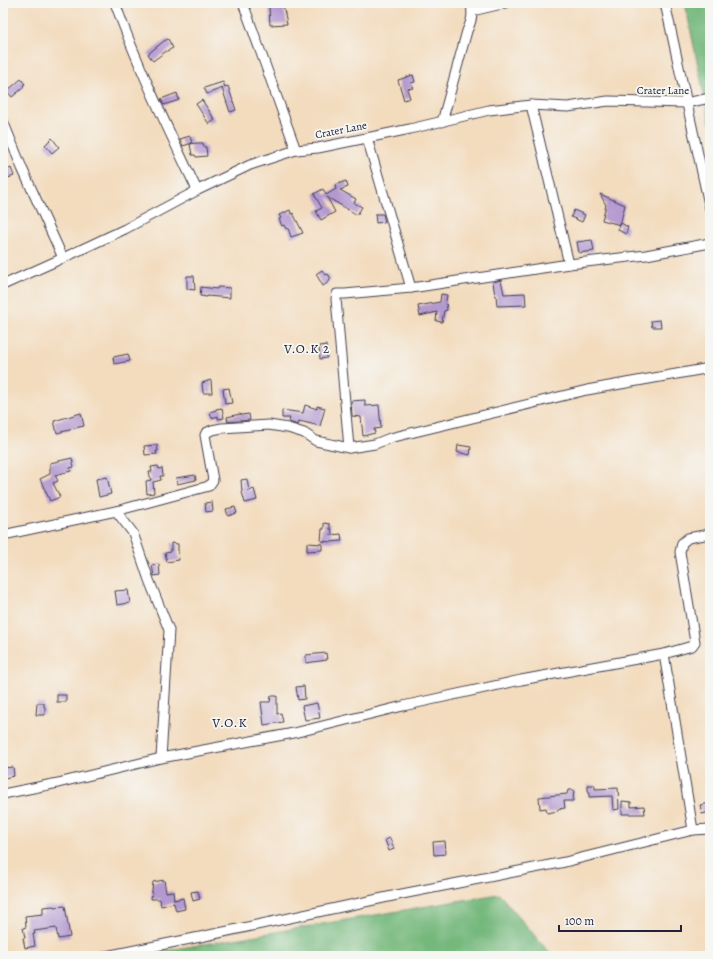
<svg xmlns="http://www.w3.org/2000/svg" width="713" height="959" font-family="Alegreya,serif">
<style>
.forest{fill:#74b87b;stroke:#4b6d5b}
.building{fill:#b499d0}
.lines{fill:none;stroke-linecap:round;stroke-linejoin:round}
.minor-casing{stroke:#413e4e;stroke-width:11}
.minor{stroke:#fff;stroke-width:9}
.labels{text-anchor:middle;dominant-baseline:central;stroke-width:3.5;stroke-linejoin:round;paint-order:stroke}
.street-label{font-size:11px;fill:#22223b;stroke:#f6f6f2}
.quarter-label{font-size:13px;letter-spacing:1px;fill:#22223b;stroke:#f6f6f2}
</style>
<rect width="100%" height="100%" fill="#f6f6f2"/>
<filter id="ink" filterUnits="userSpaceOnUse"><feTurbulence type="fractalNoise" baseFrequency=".025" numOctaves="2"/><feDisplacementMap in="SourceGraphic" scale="8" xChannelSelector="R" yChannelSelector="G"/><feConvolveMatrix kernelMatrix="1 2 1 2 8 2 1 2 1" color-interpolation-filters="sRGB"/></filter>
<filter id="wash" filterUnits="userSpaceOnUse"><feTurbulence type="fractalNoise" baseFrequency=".012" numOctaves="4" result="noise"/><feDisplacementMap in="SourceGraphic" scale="16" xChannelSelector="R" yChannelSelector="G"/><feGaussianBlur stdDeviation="0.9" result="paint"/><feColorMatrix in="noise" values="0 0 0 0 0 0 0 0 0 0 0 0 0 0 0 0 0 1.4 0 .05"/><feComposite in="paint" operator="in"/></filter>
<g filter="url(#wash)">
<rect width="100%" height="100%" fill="#f3dbbd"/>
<g class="forest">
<polygon points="685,3 710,3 710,124"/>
<polygon points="499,894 552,956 134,956"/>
</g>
<g id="blocks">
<g class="building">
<polygon points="273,3 282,3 284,9 287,24 270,25 269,7 273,5"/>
<polygon points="168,39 173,48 165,52 153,61 148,54 164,41"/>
<polygon points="413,75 415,82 411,83 413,88 407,89 410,98 404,100 398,80"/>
<polygon points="21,79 25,84 23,85 24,87 12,97 7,91"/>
<polygon points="223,82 225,87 207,94 204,88"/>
<polygon points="228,86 236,110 230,112 222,88"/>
<polygon points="177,93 179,100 164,105 161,99"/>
<polygon points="202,100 215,120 209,124 196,104"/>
<polygon points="190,136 192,143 183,146 180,139"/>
<polygon points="52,138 59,147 52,153 45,145"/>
<polygon points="197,143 203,143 204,147 206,147 207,156 196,157 195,155 192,155 190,144"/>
<polygon points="11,168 14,176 8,178 5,171"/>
<polygon points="346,181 348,187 340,190 356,199 354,203 362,207 357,215 327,197 335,212 321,220 316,211 322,208 314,194 323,189 326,195 336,189 335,185"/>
<polygon points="600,194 625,205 620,225 602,220 606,205"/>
<polygon points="290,210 291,214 293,213 303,233 291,237 288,228 286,229 284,225 282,226 279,219 281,218 279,215"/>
<polygon points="574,210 585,215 582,222 571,217"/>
<polygon points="375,214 383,214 385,222 376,223"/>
<polygon points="621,223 628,227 626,234 618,230"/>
<polygon points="592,240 594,251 579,253 577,242"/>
<polygon points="322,270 325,275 328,274 331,279 329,281 329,282 323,286 316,274"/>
<polygon points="187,276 194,276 195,290 187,289"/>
<polygon points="501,280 504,294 525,293 526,305 497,306 496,295 495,296 493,282"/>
<polygon points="201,287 217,289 218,287 230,288 230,298 207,296 207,297 200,296"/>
<polygon points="441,294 447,295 446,301 447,310 444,311 442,322 436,321 437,312 420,316 418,306 440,302"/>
<polygon points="660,320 661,327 652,327 651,321"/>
<polygon points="326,345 327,358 320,359 319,346"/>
<polygon points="128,354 130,361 114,364 113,357"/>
<polygon points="211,380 212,393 203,393 202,383"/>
<polygon points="229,388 232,403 225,404 223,389"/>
<polygon points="365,400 365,406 379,405 381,428 374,429 375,433 363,436 361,417 352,416 351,401"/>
<polygon points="305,405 317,409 317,406 325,408 320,426 299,421 298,425 289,422 290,418 282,418 282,410 303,413"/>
<polygon points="222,408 224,418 218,419 218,416 212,418 210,412 216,410 216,409"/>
<polygon points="81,413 84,426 70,429 70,430 57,433 54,421"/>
<polygon points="240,414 241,415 249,414 250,420 228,422 227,417"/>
<polygon points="157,445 158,451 156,451 157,454 145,455 144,446"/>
<polygon points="458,445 471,447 470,455 457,452"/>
<polygon points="72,458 74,467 70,468 71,471 55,475 58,481 53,483 60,497 50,501 40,479 50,474 50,463"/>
<polygon points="158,466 159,469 162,468 163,476 160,476 161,480 153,482 154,493 147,494 146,481 151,480 149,472 152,472 151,467"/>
<polygon points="195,475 196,480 177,484 176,478"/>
<polygon points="107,477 111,494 99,497 96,479"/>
<polygon points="247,479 249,491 254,489 257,500 245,503 242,492 241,480"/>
<polygon points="212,502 213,511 206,512 205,503"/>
<polygon points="235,507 237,513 228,516 226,509"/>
<polygon points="324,523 330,524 330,529 332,529 331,535 341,534 342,541 331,542 321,541 322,529 324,529"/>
<polygon points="171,543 178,544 178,551 179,560 167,562 165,553 171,552"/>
<polygon points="307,543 322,544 322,550 307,551"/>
<polygon points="159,564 160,575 154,576 152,565"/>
<polygon points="128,590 130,603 117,605 115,591"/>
<polygon points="326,653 327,660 306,663 306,655"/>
<polygon points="304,686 305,699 298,700 296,687"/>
<rect x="57" y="695" width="9" height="7"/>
<polygon points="271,696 277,696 277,714 281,713 283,722 264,725 261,702 270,702"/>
<polygon points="37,703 44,703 44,707 45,707 45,715 36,715"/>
<polygon points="317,703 320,718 305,720 302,706"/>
<polygon points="13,767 14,776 4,778 3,768"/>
<polygon points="588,785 595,785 595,789 618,788 619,809 613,810 612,796 589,797 589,791 588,791"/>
<polygon points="568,790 574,790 573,801 564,801 565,808 558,809 558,811 547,813 546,808 540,809 539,797 567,794"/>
<polygon points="622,801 631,802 631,807 644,806 645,814 622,814"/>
<polygon points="710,803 710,812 702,814 700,805"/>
<polygon points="390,838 394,849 389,851 385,840"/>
<polygon points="445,841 446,854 434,855 433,842"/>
<polygon points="164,880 166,892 173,891 174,900 183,898 185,909 176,911 174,903 161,906 160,899 151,899 153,882"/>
<polygon points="198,891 200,899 193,901 191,892"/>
<polygon points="54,906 54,907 65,906 70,937 58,939 56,928 34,931 35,934 33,934 35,946 25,948 23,938 25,938 23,928 26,927 25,916 43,914 43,907"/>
</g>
</g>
</g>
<g filter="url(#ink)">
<use href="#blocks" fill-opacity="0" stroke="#413e4e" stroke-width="1"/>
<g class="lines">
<g class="minor-casing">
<g id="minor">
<path d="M 115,3 C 138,67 168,129 197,190"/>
<polyline points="243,3 296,150"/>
<polyline points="665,3 710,209"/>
<polyline points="472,11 506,3"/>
<polyline points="531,105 569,264"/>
<polyline points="3,121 22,168 63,258"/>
<path d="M 442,122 L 467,31 C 472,20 473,15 471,3"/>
<polyline points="367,138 411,288"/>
<polyline points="3,285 63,258 125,229 198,190 250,165 296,150 318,148 410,129 489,110 531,105 568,107 608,101 686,103 710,98"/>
<polyline points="349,448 336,299 337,294 345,294 411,288 569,264 646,255 710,243"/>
<polyline points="116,511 133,533 149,580 169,630 161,758"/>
<polyline points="3,535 116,511 209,486 213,480 205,435 206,433 212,430 222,428 269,425 288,428 304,433 316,441 349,448 375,444 390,438 587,390 710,368"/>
<polyline points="664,654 693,830"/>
<polyline points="3,794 58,783 161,758 294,733 403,706 521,680 664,654 692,646 695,642 680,552 682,543 688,538 710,534"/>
<polyline points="106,956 200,937 402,894 565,862 693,830 710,829"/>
</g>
</g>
<use href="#minor" class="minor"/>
</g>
</g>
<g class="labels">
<g class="street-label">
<text x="663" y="90">Crater Lane</text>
<text transform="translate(341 130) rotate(-11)">Crater Lane</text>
</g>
<g class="quarter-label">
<text x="307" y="348">V.O.K 2</text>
<text x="230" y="722">V.O.K</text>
</g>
</g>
<rect width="713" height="959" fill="none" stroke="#f6f6f2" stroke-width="16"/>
<path d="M559 925v6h122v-6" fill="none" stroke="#22223b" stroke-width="2"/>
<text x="565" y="925" font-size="12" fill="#22223b" stroke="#f6f6f2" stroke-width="3" paint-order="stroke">100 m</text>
</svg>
